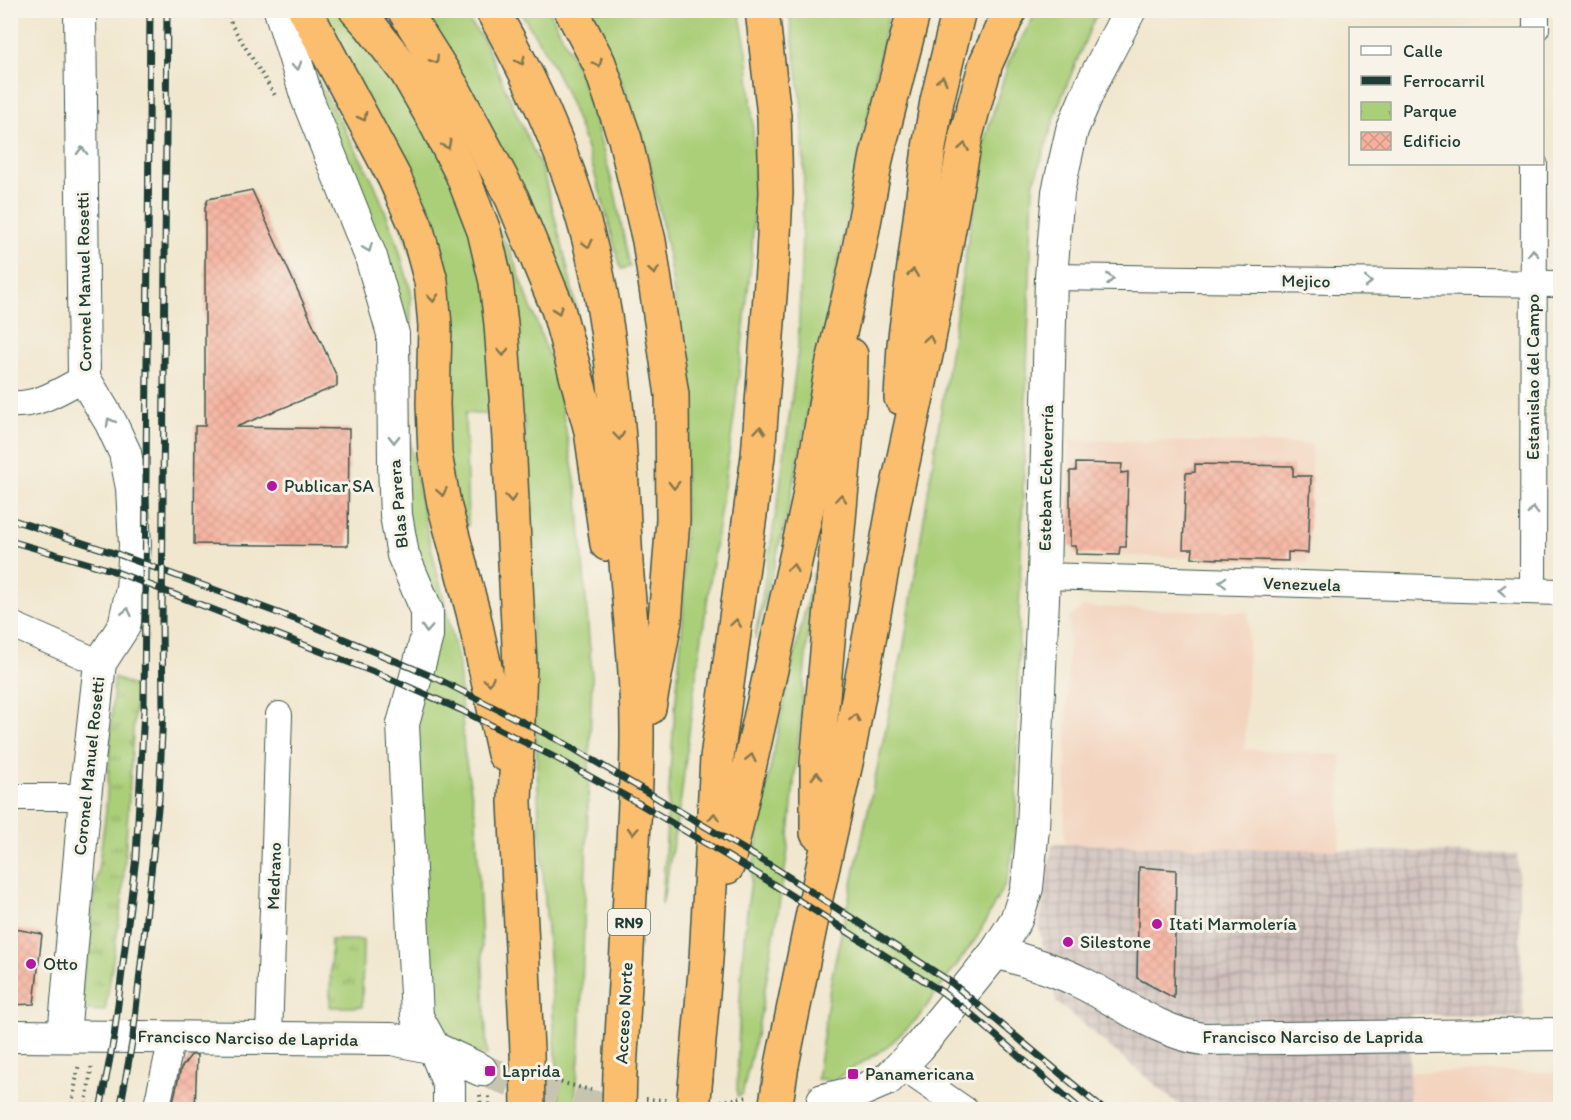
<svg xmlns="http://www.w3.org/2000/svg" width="1571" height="1120" font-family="Itim,sans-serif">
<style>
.built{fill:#f3d4bf}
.industrial{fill:url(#industrial-grid)}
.green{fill:#abcf79;stroke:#658656;stroke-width:1.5}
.park{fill:url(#park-tufts);stroke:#658656;stroke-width:1.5}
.building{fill:url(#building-cross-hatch)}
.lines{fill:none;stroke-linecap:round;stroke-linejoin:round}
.tertiary-tunnel{stroke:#c7c5b0;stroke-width:32;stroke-dasharray:32 16;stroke-linecap:butt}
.minor-casing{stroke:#3e564b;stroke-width:28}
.tertiary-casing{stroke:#3e564b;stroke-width:34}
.motorway-casing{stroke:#3e564b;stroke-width:36}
.path{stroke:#3e564b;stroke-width:4;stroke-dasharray:1.5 4.5;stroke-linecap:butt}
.minor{stroke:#fff;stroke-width:26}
.tertiary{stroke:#fff;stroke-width:32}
.motorway{stroke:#fbbd6e;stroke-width:33}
.rail-casing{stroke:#1f3d34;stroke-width:7}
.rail{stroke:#f7f3e8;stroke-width:4.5;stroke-dasharray:14;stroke-linecap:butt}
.motorway-bridge-casing{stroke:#3e564b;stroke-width:36;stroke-linecap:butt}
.motorway-bridge{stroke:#fbbd6e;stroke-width:33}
.oneway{stroke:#82774e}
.oneway2{stroke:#8f9e9a}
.poi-dot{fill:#b5179e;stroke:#f7f3e8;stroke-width:2}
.labels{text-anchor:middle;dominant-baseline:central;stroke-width:6;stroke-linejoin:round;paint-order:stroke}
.shield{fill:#f7f3e8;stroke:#60746a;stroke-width:1.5}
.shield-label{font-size:16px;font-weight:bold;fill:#1f3d34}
.street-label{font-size:18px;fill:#1f3d34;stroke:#f7f3e8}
.poi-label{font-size:18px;fill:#1f3d34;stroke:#f7f3e8;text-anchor:start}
</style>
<defs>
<pattern id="industrial-grid" width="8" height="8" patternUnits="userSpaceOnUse" patternTransform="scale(1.5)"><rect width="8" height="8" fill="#cfc0bb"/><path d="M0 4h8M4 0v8" fill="none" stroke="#a79d99"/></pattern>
<pattern id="park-tufts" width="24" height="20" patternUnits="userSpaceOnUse" patternTransform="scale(1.5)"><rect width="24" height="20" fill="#abcf79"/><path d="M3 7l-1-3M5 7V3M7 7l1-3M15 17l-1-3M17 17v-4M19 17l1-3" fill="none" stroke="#8ba964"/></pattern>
<pattern id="building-cross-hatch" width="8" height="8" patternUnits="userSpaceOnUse" patternTransform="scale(1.5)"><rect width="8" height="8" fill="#f6b09c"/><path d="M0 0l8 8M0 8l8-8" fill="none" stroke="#d29887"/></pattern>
</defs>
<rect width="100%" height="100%" fill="#f7f3e8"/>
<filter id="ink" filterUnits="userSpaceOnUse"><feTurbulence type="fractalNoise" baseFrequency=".0167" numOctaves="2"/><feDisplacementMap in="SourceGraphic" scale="12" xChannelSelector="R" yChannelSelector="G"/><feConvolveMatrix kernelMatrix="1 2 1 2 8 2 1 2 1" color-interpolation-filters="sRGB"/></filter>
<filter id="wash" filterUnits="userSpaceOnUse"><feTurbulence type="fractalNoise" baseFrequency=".008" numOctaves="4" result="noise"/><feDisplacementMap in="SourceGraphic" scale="24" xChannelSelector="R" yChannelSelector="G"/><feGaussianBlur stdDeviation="1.35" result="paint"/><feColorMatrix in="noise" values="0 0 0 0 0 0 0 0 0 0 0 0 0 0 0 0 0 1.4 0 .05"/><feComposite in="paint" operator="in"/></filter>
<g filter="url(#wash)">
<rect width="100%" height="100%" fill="#f1e7cf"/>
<g class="built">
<polygon points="1070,440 1312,444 1308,562 1076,554 1070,546"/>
<polygon points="1083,607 1249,612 1245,749 1341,755 1339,871 1064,854 1069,618"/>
<rect x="1409" y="1072" width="151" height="37"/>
</g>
<polygon class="industrial" points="1052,844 1517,854 1524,1018 1410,1014 1409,1109 1184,1109 1056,1002 1039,928"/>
<g class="green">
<polygon points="318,11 373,11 432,94 513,258 556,376 578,497 592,677 580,1049 574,1109 560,1109 539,818 524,417 465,413 468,526 461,525 446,459 445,341"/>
<polygon points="422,11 461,11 483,39 543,172 566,261 577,312 566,314"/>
<path d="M 520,11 L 550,11 L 578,69 L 595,121 L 615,193 L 630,267 L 621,269 C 603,203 587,135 557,74 C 547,52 532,32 520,11 Z"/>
<polygon points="591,11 739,11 747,52 752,110 755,173 752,254 734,418 694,691 681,798 662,905 671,757 683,619 686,429 681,343 667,246 647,153 624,87"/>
<polygon points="789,11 889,11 787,515 755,639 779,494 798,350 804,173 802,108"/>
<polygon points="1037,11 1102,11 1094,19 1059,104 1033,185 1019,617 1016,834 1007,880 977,937 918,1018 886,1048 834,1080 817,1079 831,980 904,645 983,145 1009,61"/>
<polygon points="313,72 374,183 396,239 411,292 409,438 426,526 459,664 464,751 476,818 487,1055 441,1046 429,1017 409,721 430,660 405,526 398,413"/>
<path d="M 814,572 L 787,857 L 760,1018 L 742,1095 L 737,1096 C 738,1037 740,978 746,919 C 760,802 787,686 814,572 Z"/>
</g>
<g class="park">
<polygon points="114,677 136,688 122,902 105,1011 79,1010 106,811"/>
<polygon points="331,940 363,940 362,1007 330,1007"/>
</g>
<g id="blocks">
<g class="building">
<polygon points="252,190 337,377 337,386 236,427 349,429 348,546 194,544 195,426 205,426 205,207 208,199"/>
<polygon points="1076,463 1122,464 1121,473 1128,472 1126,547 1120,547 1119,555 1076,554 1076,546 1070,546 1070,471 1076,471"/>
<polygon points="1195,464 1293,466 1293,476 1311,476 1308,553 1288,552 1288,561 1192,558 1193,549 1183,549 1186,473 1195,472"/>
<polygon points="1139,867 1176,870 1174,998 1137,978"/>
<polygon points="10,928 42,934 34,1004 10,1005"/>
<polygon points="191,1055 197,1055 195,1110 171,1110 181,1068"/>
</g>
</g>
</g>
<g filter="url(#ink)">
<use href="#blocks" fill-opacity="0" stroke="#3e564b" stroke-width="1.5"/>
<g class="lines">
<g class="tertiary-tunnel">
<polyline points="481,1070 574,1102 610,1110"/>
<polyline points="764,1110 823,1100"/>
</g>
<g class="minor-casing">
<g id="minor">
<polyline points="1536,28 1536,10"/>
<polyline points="1051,277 1560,284"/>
<path d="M 10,404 C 38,406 60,391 84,378"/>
<polyline points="1044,576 1560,592"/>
<polyline points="1533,590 1534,164"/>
<polyline points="10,624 100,663"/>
<polyline points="10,797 85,797"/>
<polyline points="269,1038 279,715"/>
<polyline points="901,1066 965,1110"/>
<polyline points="156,1110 172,1038"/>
</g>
</g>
<g class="tertiary-casing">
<g id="tertiary">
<polyline points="280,10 307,98 371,257 393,334 394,465 396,515 403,555 427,611 427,636 403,724 417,1017 434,1048 449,1085 449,1110"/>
<path d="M 996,952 C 1025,961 1055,969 1082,983 C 1122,1003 1158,1032 1203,1039 L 1560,1034"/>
<polyline points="10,1036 392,1039 434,1048 481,1070"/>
<polyline points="64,1036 85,797 100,663 124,626 132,589 135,545 132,488 125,453 111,423 84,378 80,10"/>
<polyline points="823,1100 860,1091 888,1079 919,1047 996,952 1016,920 1027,888 1033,828 1044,576 1051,277 1058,192 1072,130 1092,83 1130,10"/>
</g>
</g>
<g class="motorway-casing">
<g id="motorway">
<polyline points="305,10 394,177 416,226 431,281 435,326 433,404 435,454 444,504 473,612 504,754"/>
<polyline points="356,10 369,24 407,73 434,120 462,174 484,231 496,282 501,324 509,439 520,666 515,802 527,1050"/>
<polyline points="404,10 452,86 512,198 558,309 591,431 607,544"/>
<path d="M 492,10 C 540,94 580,188 599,283 C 616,369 621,457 625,544 C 627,593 634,642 636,691 C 639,747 635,803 632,860 C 628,930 624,1001 620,1072"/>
<polyline points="571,10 599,63 625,139 649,241 672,395 673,520 665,621 649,708"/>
<polyline points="901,398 904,345 929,148 937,101 959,10"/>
<polyline points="817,833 817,763 850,397 851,355"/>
<polyline points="727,867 807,508 832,366 855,270 877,155 914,10"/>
<polyline points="782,1065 816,898 848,754 895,499 927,350 966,135 986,63 1010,10"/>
<polyline points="696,1076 706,959 717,758 758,456 773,256 776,193 774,116 762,10"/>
</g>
</g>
<g class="path">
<polyline points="228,10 231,24 276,97"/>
<polyline points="555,1081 591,1090"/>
<polyline points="480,1095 481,1110"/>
<polyline points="646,1099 666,1100"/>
<polyline points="721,1101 749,1097"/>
<polyline points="71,1110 79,1063"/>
<polyline points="85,1110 92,1064"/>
<polyline points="489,1110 489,1096"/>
</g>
<use href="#minor" class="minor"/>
<use href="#tertiary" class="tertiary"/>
<use href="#motorway" class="motorway"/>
<g class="rail-casing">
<g id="rail">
<polyline points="10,519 120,555 311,625 438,679 564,743 767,863 952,983 1104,1110"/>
<polyline points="10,541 111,570 384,676 461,710 558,759 640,804 759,875 942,992 972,1015 1081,1110"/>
<polyline points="100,1110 114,1037 136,857 144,710 150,10"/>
<polyline points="120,1110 133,1037 159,799 163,710 162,623 167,10"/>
</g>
</g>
<use href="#rail" class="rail"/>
<g class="motorway-bridge-casing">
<g id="motorway-bridge">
<polyline points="527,1050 528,1110"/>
<polyline points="619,1110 620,1072"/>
<polyline points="693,1110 696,1076"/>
<polyline points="775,1110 782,1065"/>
</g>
</g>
<use href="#motorway-bridge" class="motorway-bridge"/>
</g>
<defs><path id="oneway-chevron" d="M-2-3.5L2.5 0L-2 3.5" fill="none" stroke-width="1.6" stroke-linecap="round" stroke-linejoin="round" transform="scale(1.5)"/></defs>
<g class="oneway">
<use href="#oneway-chevron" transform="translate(435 60) rotate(58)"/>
<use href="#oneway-chevron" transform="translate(521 61) rotate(63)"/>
<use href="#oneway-chevron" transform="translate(598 63) rotate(66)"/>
<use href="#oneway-chevron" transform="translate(942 80) rotate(-77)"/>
<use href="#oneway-chevron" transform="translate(363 117) rotate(62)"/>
<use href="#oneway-chevron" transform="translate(447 145) rotate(63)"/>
<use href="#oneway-chevron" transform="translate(964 147) rotate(-80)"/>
<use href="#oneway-chevron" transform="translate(588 244) rotate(75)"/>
<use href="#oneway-chevron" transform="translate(654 271) rotate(81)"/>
<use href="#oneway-chevron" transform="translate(913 273) rotate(-83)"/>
<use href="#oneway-chevron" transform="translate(433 298) rotate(85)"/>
<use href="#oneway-chevron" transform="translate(558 310) rotate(71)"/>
<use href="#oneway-chevron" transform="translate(929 339) rotate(-80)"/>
<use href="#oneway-chevron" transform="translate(503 352) rotate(86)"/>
<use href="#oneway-chevron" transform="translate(760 430) rotate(-85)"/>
<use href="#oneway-chevron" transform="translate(619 436) rotate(85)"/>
<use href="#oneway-chevron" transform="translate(674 485) rotate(90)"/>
<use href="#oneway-chevron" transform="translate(442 492) rotate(79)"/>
<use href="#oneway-chevron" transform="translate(511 498) rotate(87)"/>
<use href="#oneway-chevron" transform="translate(841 498) rotate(-85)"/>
<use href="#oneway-chevron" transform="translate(793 568) rotate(-77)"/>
<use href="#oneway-chevron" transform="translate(736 623) rotate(-82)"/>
<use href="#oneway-chevron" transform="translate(489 681) rotate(78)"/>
<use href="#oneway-chevron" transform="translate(855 718) rotate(-80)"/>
<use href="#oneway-chevron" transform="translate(751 758) rotate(-77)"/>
<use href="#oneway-chevron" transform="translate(817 776) rotate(-90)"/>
<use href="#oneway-chevron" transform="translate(714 817) rotate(-87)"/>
<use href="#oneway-chevron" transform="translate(633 831) rotate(93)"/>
</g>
<g class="oneway2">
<use href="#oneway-chevron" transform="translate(297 66) rotate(73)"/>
<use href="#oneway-chevron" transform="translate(82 151) rotate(-91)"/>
<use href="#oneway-chevron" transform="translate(368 248) rotate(68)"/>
<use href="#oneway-chevron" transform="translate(1533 253) rotate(-89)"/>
<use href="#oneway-chevron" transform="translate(1110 279) rotate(1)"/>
<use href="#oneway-chevron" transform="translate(1368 282) rotate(1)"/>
<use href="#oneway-chevron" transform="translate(110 422) rotate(-119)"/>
<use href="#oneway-chevron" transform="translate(394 439) rotate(90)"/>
<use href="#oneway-chevron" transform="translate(1533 511) rotate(-90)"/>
<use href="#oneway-chevron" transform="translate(1223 582) rotate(-178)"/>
<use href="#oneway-chevron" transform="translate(1502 590) rotate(-178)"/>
<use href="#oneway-chevron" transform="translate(127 612) rotate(-77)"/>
<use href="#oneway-chevron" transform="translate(427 629) rotate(93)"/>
</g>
</g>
<g class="poi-dot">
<circle cx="272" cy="486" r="6"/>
<circle cx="1157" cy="924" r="6"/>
<circle cx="1068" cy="942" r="6"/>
<circle cx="31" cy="964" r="6"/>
<rect x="484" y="1065" width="12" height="12" rx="3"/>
<rect x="847" y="1068" width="12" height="12" rx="3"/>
</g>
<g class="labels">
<rect class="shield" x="608" y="909" width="42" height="26" rx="4.5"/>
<g class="shield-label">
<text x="629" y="922">RN9</text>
</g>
<g class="street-label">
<text transform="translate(1306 281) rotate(1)">Mejico</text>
<text transform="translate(84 282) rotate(-91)">Coronel Manuel Rosetti</text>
<text transform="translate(1533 377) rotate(-90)">Estanislao del Campo</text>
<text transform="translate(1046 478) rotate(-89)">Esteban Echeverría</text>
<text transform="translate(398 504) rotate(-95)">Blas Parera</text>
<text transform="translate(1302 584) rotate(2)">Venezuela</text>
<text transform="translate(89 766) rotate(-84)">Coronel Manuel Rosetti</text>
<text transform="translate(274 876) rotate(-88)">Medrano</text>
<text transform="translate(624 1013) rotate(-87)">Acceso Norte</text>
<text x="1313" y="1037">Francisco Narciso de Laprida</text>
<text transform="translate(248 1038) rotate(1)">Francisco Narciso de Laprida</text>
</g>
<g class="poi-label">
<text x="284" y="486">Publicar SA</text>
<text x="1169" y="924">Itati Marmolería</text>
<text x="1080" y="942">Silestone</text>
<text x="43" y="964">Otto</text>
<text x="502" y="1071">Laprida</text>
<text x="865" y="1074">Panamericana</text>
</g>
</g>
<rect width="1571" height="1120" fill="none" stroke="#f7f3e8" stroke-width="36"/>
<rect x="1349" y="27" width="195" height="138" fill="#f7f3e8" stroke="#a1aaa0" stroke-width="1.5"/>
<rect x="1361" y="46" width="30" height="9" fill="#ffffff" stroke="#a1aaa0" stroke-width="1.5"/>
<text x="1403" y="57" font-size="18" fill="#1f3d34">Calle</text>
<rect x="1361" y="76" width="30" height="9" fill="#1f3d34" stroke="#a1aaa0" stroke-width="1.5"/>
<text x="1403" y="87" font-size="18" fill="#1f3d34">Ferrocarril</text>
<rect x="1361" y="102" width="30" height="18" fill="url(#park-tufts)" stroke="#a1aaa0" stroke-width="1.5"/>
<text x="1403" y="117" font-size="18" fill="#1f3d34">Parque</text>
<rect x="1361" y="132" width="30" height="18" fill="url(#building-cross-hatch)" stroke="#a1aaa0" stroke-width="1.5"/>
<text x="1403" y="147" font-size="18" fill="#1f3d34">Edificio</text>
</svg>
